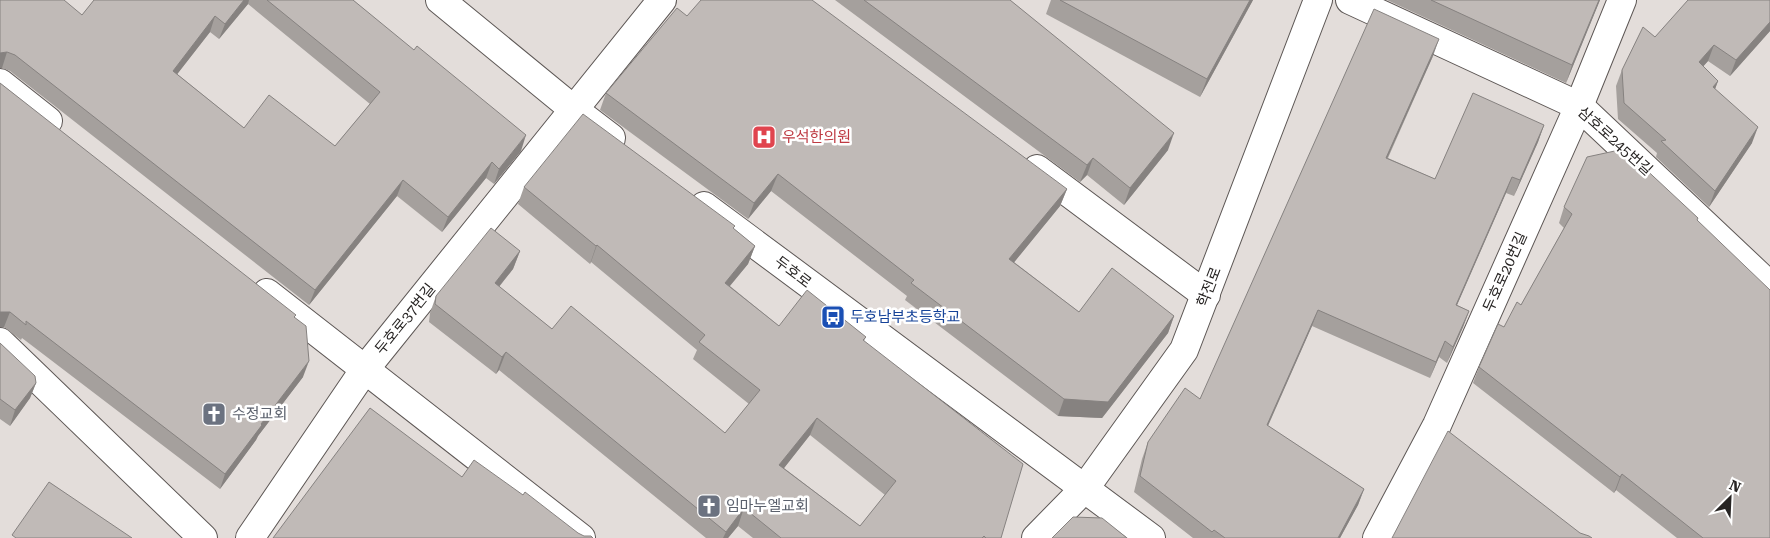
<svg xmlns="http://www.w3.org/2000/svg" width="1770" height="538" font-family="'Roboto Serif','Noto Sans KR',serif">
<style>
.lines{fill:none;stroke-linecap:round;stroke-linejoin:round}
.minor-casing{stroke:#5d5755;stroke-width:30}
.minor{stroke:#fff;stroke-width:28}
.wall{fill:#a5a09d;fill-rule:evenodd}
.shaded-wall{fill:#868280}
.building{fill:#c0bab7;stroke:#868280;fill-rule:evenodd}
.labels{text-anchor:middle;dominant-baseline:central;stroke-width:5;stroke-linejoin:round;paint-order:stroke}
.health-label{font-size:15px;fill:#be3a42;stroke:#fff;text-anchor:start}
.street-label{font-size:15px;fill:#272423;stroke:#fff}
.transit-label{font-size:15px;fill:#164399;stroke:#fff;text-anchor:start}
.worship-label{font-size:15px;fill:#5b616d;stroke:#fff;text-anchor:start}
</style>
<rect width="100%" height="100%" fill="#e3ddda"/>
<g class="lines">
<g class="minor-casing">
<g id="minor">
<polyline points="440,0 573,109 611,138"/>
<polyline points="1350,0 1579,106 1770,286"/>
<polyline points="0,83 48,121"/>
<polyline points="1037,169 1206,295"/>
<polyline points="704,206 1151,538"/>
<polyline points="267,293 581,538"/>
<polyline points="0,342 203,538"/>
<polyline points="250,538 365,369 662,0"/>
<polyline points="1036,538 1085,488 1184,350 1318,0"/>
<polyline points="1377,538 1437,425 1579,106 1622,0"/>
</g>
</g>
<use href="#minor" class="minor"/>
</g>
<g class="wall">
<path d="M 0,0 L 82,15 L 94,0 L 353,0 L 521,151 L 494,184 L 486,178 L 442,232 L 397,196 L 309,305 L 10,71 L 2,68 L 0,68 ZM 248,4 L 370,104 L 335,146 L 244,128 L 177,74 L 210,32 L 219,39 Z"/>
<polygon points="835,0 1010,0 1168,150 1124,205 1087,175 1080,182"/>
<polygon points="1051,0 1253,0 1200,97 1046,14"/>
<polygon points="1387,0 1600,0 1566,83"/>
<polygon points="1770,0 1770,31 1730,76 1708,61 1703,66 1718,81 1715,89 1752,143 1709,207 1656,157 1657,153 1618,119 1616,86 1622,70 1655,37"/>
<polygon points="687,16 1067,189 1060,206 1014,262 1079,312 1174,316 1168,333 1102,418 1058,416 905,300 907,296 771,191 748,219 600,110 606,93"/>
<polygon points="1433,56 1388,158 1435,179 1544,125 1538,142 1514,196 1506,193 1457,305 1469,311 1463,327 1447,363 1439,357 1430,378 1312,326 1268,426 1364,489 1358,505 1340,538 1193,538 1134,492 1142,459 1148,442 1200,399"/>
<polygon points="0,83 295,317 303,377 258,436 256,440 220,489 22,338 21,340 4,327"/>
<path d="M 524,187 L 734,229 L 755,246 L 748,264 L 730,286 L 779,326 L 866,337 L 864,341 L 1001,538 L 753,538 L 738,526 L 728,538 L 706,538 L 499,370 L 496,374 L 429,322 L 430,313 L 436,296 L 520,251 L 513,269 L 499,287 L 552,329 L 725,433 L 749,404 L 693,359 L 697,350 L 591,262 L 590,264 L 518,204 ZM 810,435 L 885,495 L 860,526 L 784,468 Z"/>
<polygon points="1564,207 1698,218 1697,220 1770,538 1677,538 1616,490 1614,493 1473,383 1479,367 1521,305 1564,228 1559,223"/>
<polygon points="0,343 36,383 30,398 10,426 0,419"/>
</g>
<g class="shaded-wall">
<polygon points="244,0 249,0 248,4 219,39 225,24"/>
<polygon points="1250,0 1253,0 1200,97 1207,79"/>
<polygon points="1599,0 1600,0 1566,83 1572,65"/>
<polygon points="215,16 210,32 168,86 173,71"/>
<polygon points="1770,22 1770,31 1730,76 1736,60"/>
<polygon points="1439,39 1433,56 1380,174 1386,158"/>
<polygon points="1714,45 1708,61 1693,78 1699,62"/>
<polygon points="7,52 2,68 0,68 0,53"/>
<polygon points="1718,81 1712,97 1713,87"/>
<polygon points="1544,125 1538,142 1514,196 1520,180"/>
<polygon points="1758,127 1752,143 1709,207 1715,191"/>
<polygon points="1174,133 1168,150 1124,205 1130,188"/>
<polygon points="526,135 521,151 494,184 499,169"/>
<polygon points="1093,158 1087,175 1080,182 1087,165"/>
<polygon points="492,162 486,178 442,232 448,217"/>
<polygon points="778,174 771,191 748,219 754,203"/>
<polygon points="1512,177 1506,193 1450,321 1456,305"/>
<polygon points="403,180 397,196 309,305 315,290"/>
<polygon points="1067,189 1060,206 1003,276 1009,259"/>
<polygon points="597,245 591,262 590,264 596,246"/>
<polygon points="755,246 748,264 718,300 725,283"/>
<polygon points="520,251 513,269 488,300 495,283"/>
<polygon points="1318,310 1312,326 1261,441 1267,425"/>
<polygon points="1469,311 1463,327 1447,363 1453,347"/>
<polygon points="0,312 10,312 4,327 0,327"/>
<polygon points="1174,316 1168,333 1102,418 1058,416 1064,399"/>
<polygon points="1445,341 1439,357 1430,378 1436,362"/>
<polygon points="506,352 499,370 496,374 502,357"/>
<polygon points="309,361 303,377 258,436 256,440 220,489 225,474 261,424"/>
<polygon points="36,383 30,398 10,426 15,410"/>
<polygon points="817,418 810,435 773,482 779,465"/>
<polygon points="1622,474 1616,490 1614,493 1620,477"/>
<polygon points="1364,489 1358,505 1340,538 1338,538"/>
<polygon points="744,508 738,526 728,538 723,538 726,532"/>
</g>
<g class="building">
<polygon points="0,0 64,0 82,15 94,0 244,0 225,24 215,16 173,71 244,128 269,95 335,146 380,92 267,0 353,0 414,50 417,46 526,135 499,169 492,162 448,217 403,180 315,290 15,55 7,52 0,53"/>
<polygon points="701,0 812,0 1067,189 1009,259 1079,312 1112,268 1174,316 1108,402 1064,399 911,283 914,280 778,174 754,203 606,93 677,8 687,16"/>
<polygon points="864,0 1010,0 1174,133 1130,188 1093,158 1087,165"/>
<polygon points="1060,0 1250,0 1207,79"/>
<polygon points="1431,0 1599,0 1572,65"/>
<polygon points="1688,0 1770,0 1770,22 1736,60 1714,45 1699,62 1718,81 1713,87 1758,127 1715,191 1661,141 1666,140 1624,103 1622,70 1643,27 1655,37"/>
<polygon points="1374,9 1439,39 1386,158 1435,179 1473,93 1544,125 1520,180 1512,177 1456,305 1469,311 1453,347 1445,341 1436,362 1318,310 1267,425 1364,489 1338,538 1225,538 1214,530 1212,532 1140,476 1148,442 1185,388 1200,399"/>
<polygon points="0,83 296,315 294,317 306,326 309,361 261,424 262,425 225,474 26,321 26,325 10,312 0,312"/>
<path d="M 583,114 L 735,226 L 733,228 L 755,246 L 725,283 L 779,326 L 807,290 L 866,337 L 863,340 L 1023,464 L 1001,538 L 986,538 L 984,536 L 982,538 L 781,538 L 744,508 L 726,532 L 506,352 L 502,357 L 435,304 L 436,296 L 491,228 L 520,251 L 495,283 L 552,329 L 571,306 L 725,433 L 760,390 L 699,342 L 705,335 L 597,245 L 596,246 L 524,187 ZM 817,418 L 896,481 L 860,526 L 779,465 Z"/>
<polygon points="1624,149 1698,218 1697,220 1770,290 1770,538 1703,538 1622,474 1620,477 1479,367 1498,324 1504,327 1517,302 1521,305 1572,214 1564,207 1587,157"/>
<polygon points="0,343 35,376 36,383 15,410 0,399"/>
<polygon points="370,408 462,477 474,460 523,495 525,492 578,533 584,536 591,536 593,538 273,538"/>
<polygon points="1448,431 1580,533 1589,536 1592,538 1392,538"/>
<polygon points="49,482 132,538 16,538 12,535"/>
<polygon points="1073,517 1102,518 1127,538 1052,538"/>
</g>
<defs>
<g id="hospital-square" transform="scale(1.25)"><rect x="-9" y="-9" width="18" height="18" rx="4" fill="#e0444e" stroke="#fff"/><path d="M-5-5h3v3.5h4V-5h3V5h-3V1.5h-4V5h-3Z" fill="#fff"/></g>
<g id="bus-square" transform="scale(1.25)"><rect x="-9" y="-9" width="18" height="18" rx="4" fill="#1a4fb4" stroke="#fff"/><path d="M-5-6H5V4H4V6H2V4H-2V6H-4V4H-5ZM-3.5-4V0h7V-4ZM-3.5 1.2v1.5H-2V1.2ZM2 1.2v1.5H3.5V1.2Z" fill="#fff"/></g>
<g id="church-square" transform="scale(1.25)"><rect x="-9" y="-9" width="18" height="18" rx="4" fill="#6b7280" stroke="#fff"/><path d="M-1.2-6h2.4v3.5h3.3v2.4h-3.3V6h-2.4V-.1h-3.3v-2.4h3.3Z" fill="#fff"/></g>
</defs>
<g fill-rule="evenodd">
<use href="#hospital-square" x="764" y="137"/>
<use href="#bus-square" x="833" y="317"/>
<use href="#church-square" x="214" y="414"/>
<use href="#church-square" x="709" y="506"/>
</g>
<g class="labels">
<g class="health-label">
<text x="782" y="137">우석한의원</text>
</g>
<g class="street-label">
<text transform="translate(1615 141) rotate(42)">삼호로245번길</text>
<text transform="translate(793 272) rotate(37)">두호로</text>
<text transform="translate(1505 272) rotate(-66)">두호로20번길</text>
<text transform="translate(1209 287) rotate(-69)">학전로</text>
<text transform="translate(405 319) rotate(-51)">두호로37번길</text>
</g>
<g class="transit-label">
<text x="850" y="317">두호남부초등학교</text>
</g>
<g class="worship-label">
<text x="232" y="414">수정교회</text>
<text x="726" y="506">임마누엘교회</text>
</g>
</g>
<g transform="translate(1730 498) rotate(24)" stroke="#ffffff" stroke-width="4" paint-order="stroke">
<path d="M0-4L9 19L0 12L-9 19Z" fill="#272423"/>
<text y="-8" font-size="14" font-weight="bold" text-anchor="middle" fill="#272423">N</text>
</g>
</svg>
